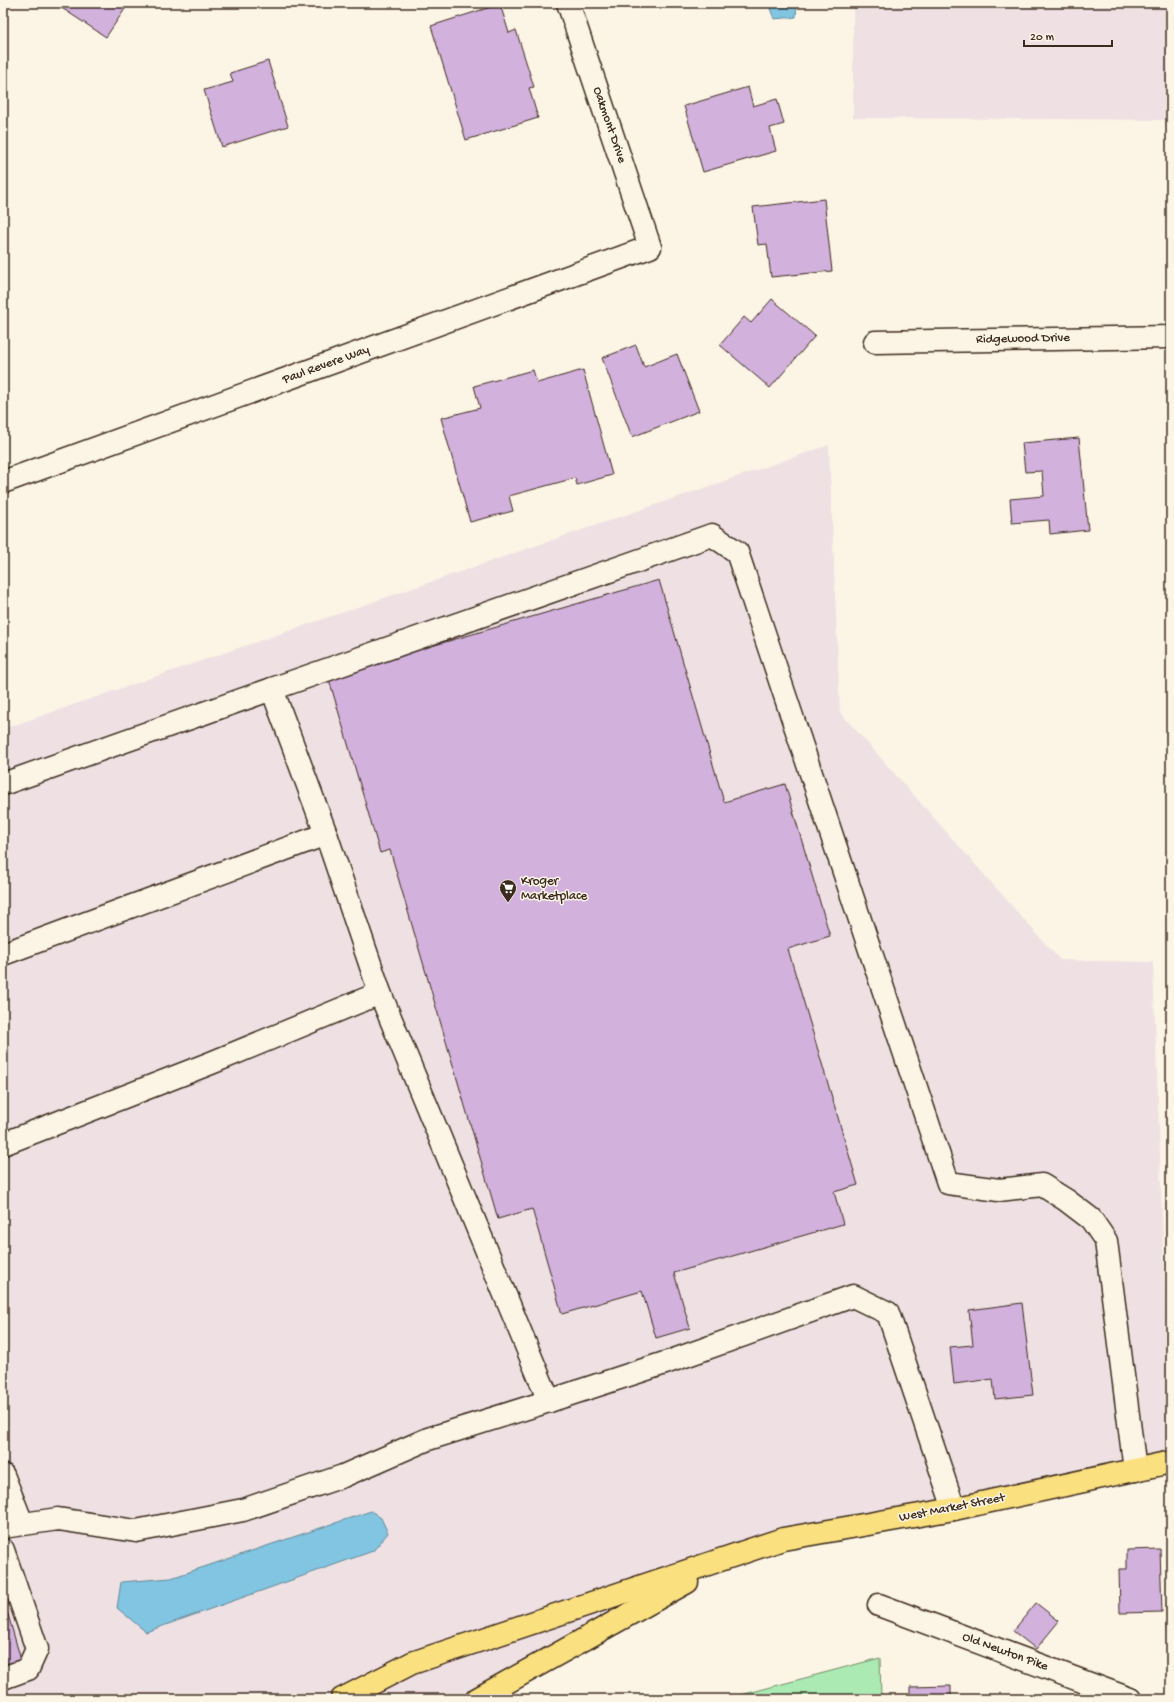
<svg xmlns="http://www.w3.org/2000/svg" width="1174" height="1702" font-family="'Gochi Hand',sans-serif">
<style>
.built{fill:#efe1e3}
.green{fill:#abebb3;stroke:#738a68}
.water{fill:#81c5e2;stroke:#658794}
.building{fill:#d2b1dd;stroke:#3b2a1e}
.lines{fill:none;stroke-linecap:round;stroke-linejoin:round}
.minor-casing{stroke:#3b2a1e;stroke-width:25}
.major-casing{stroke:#3b2a1e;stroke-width:25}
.minor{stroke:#fcf5e5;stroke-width:22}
.major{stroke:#fbe080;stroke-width:22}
.labels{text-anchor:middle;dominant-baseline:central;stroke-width:3;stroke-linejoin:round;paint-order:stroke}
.street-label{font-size:13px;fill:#3b2a1e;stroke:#fcf5e5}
.poi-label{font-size:13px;fill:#3b2a1e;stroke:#fcf5e5;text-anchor:start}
</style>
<rect width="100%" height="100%" fill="#fcf5e5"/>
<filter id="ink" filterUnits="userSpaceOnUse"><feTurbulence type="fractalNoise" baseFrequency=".025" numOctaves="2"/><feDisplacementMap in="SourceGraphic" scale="8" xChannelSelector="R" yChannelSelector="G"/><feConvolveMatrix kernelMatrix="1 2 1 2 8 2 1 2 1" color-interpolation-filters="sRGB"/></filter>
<g filter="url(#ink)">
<g class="built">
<polygon points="853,3 1171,3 1171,120 853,118"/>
<polygon points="829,445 840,712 1060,960 1153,962 1171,1462 734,1556 477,1699 3,1699 3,729"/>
</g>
<polygon class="green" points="880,1658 881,1699 726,1699"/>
<g class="water">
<polygon points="768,3 797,3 796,17 774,19"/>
<polygon points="371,1511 381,1518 388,1533 373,1551 146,1632 117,1608 121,1582 171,1578"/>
</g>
<g class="building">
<polygon points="54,3 129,3 106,37"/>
<polygon points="500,4 509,33 516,30 534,87 529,88 538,118 466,140 431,26"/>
<polygon points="268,61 288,126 222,147 204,90 233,82 230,73"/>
<polygon points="748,87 753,106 777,99 784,124 770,128 776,151 703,172 684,106"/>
<polygon points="824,199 832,271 771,277 767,244 758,245 753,207"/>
<polygon points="772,299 815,336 770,388 720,345 744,317 751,323"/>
<polygon points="636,345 644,367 677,354 699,411 632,437 602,358"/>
<polygon points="533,370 537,383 583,370 612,475 577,485 575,478 509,496 513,511 470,522 441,418 480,408 474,386"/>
<polygon points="1079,438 1088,530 1050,534 1049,520 1012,523 1010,499 1044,496 1042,471 1025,472 1022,443"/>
<polygon points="659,580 724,802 785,784 830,936 788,949 858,1185 834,1192 843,1224 674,1273 690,1328 656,1338 642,1291 562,1314 532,1209 498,1219 390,850 380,853 328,676"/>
<polygon points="1022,1303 1033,1395 995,1399 993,1379 954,1384 950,1347 973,1345 969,1310"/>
<polygon points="1160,1549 1162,1612 1120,1613 1119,1569 1127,1569 1127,1550"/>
<polygon points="1036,1603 1059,1621 1036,1649 1013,1631"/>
<polygon points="5,1604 21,1660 3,1665 3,1605"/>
<polygon points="1166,1621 1171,1621 1171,1651 1168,1651"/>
<polygon points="951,1686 951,1697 980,1696 980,1699 910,1699 910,1687"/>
<polygon points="1031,1698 1031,1699 994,1699"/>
</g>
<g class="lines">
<g class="minor-casing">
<g id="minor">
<polyline points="875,342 1171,337"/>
<polyline points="3,482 650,247 568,3"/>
<polyline points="272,689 712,535 737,552 948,1183 999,1190 1042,1185 1066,1200 1091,1219 1106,1241 1135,1470"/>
<polyline points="3,784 272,689 326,834 380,993 549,1401"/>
<polyline points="3,954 326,834"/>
<polyline points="3,1144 211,1063 380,993"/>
<polyline points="3,1475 22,1523"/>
<polyline points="3,1527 58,1519 136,1531 243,1510 343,1476 428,1439 549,1401 668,1362 853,1296 888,1313 954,1509"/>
<polyline points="3,1550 37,1649 28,1669 3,1678"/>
<polyline points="879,1605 1130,1699"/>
</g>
</g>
<g class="major-casing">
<g id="major">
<polyline points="342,1699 412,1663 783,1539 954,1509 1171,1462"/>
<polyline points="477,1699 687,1582"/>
</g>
</g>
<use href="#minor" class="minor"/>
<use href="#major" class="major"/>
</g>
</g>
<defs>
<g id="supermarket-pin" transform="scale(0.9)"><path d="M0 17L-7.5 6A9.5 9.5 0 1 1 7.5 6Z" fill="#3b2a1e" stroke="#fcf5e5"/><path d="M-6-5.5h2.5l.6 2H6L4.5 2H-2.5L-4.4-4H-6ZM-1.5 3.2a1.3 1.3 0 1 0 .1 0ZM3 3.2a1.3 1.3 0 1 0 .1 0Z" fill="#fff"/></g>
</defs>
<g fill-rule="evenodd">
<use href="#supermarket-pin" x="508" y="888"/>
</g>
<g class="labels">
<g class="street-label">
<text transform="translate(609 125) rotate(71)">Oakmont Drive</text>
<text transform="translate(1023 339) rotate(-1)">Ridgewood Drive</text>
<text transform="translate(326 365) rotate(-20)">Paul Revere Way</text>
<text transform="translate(952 1508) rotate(-11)">West Market Street</text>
<text transform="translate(1005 1652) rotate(20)">Old Newton Pike</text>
</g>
<g class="poi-label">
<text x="521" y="881">Kroger<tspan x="521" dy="15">Marketplace</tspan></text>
</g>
</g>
<rect width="1174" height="1702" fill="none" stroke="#fcf5e5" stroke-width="16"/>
<rect x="8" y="8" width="1158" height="1686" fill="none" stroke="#3b2a1e" stroke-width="1.5" filter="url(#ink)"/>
<path d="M1024 40v6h88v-6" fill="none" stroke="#3b2a1e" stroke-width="2"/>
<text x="1030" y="40" font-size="12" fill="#3b2a1e" stroke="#fcf5e5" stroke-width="3" paint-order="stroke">20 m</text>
</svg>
